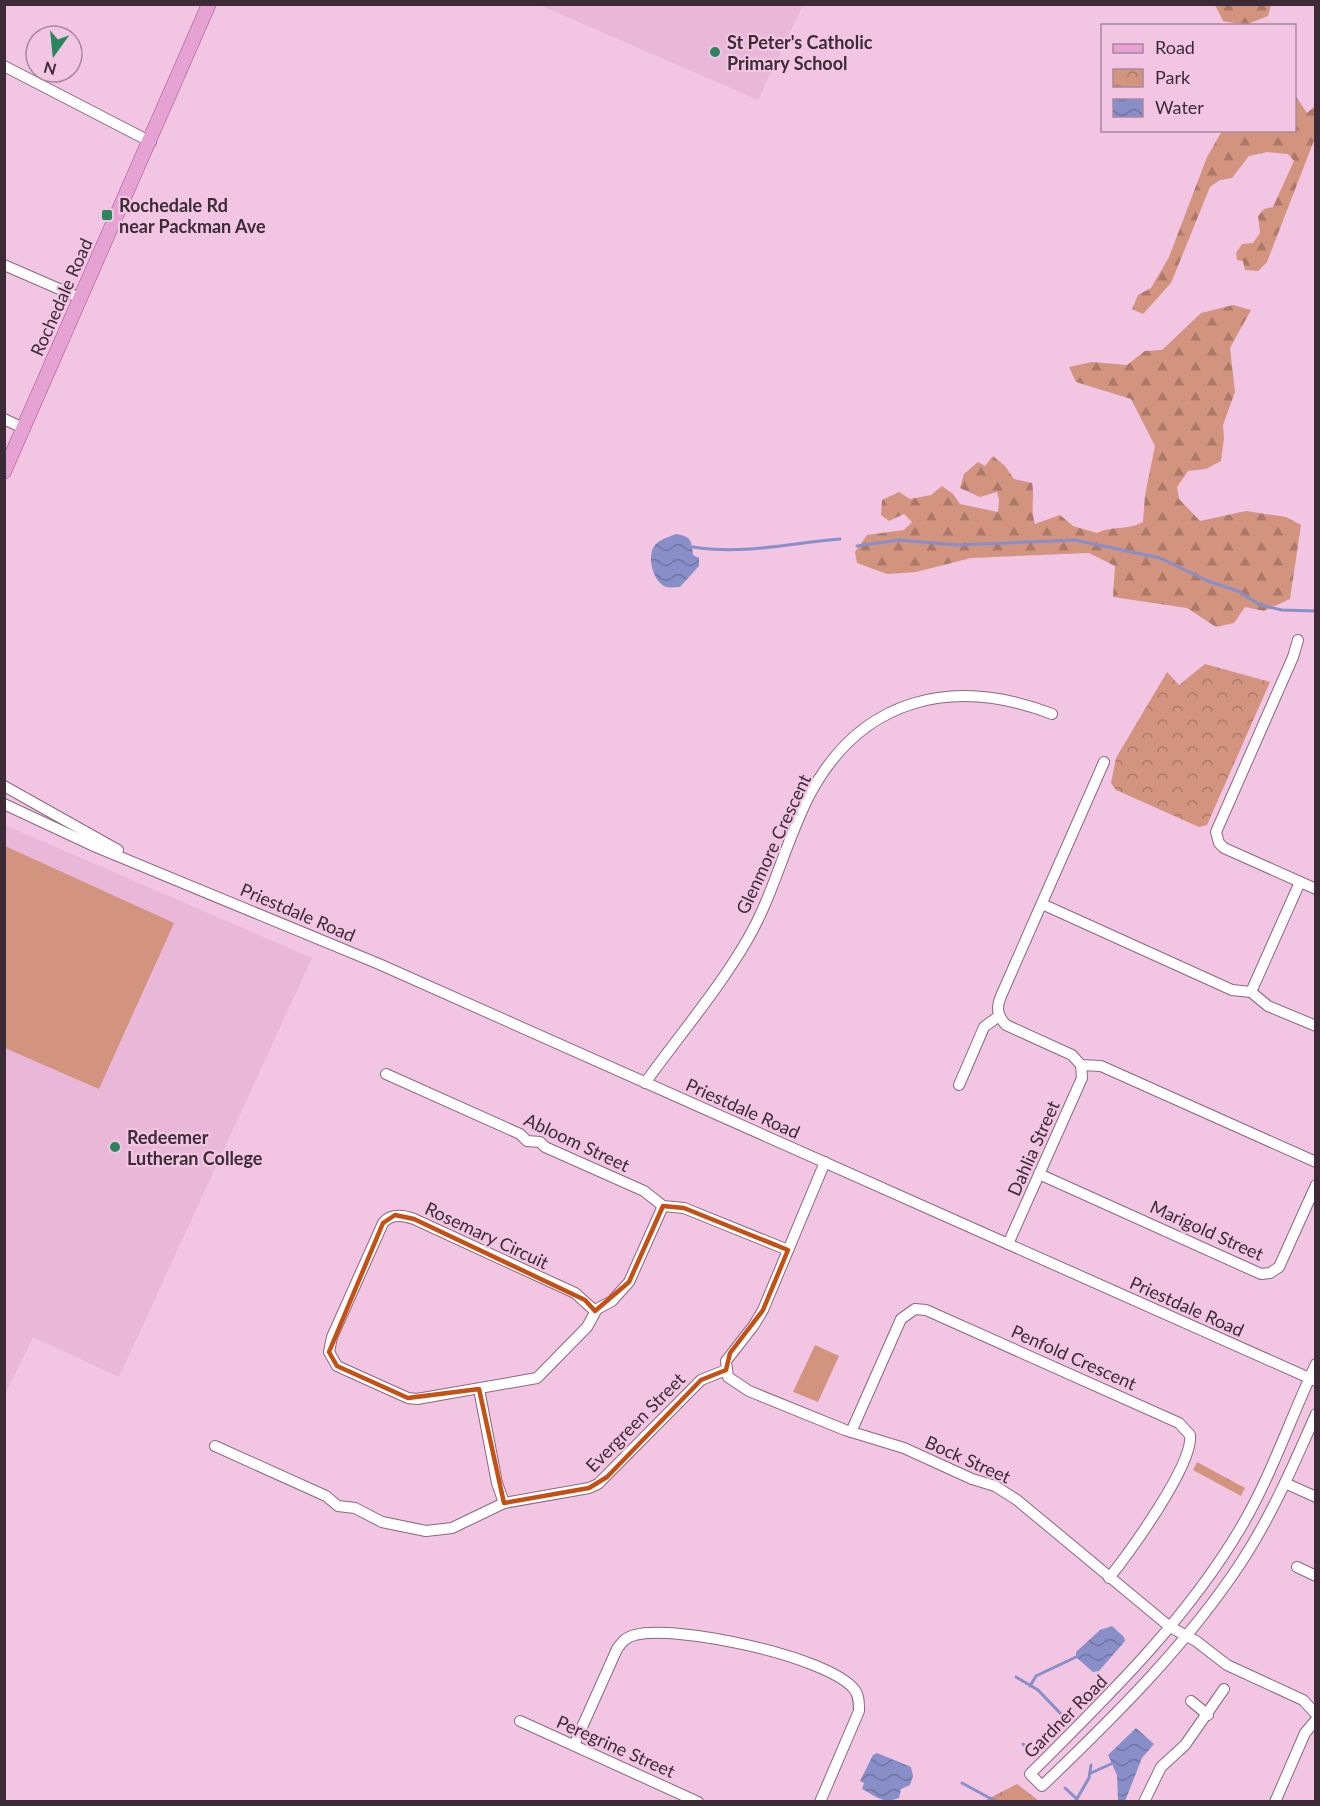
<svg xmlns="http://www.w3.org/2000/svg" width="1320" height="1806" font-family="Lato,sans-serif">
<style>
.built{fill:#e9b7d8}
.grass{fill:url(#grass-tufts)}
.forest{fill:url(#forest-firs)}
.park{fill:url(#park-crowns)}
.pitch{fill:#d2947f}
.water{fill:url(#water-waves)}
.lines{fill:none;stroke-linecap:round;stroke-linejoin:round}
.stream{stroke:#888ec8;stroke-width:3}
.minor-casing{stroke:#8d6680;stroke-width:12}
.major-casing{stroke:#a1508a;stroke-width:15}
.minor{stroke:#fff;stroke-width:10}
.major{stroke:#e7a2d4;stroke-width:14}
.marked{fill:none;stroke:#c65014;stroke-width:4.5;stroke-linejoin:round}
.poi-dot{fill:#2a855c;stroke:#f2c6e3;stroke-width:2}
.labels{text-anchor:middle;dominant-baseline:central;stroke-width:4.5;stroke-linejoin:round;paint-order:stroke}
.poi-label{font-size:18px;font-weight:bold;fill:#3c2b36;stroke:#f2c6e3;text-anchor:start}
.street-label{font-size:18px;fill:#3c2b36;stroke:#f2c6e3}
</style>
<defs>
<pattern id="grass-tufts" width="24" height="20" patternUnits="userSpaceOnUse" patternTransform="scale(1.5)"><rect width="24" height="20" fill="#d2947f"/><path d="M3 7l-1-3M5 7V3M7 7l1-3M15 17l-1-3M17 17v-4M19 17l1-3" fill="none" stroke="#ac7969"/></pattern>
<pattern id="forest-firs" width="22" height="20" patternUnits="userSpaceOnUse" patternTransform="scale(1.5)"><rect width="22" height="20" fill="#d2947f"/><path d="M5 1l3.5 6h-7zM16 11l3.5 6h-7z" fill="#ac7969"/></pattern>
<pattern id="park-crowns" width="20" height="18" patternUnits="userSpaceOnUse" patternTransform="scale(1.5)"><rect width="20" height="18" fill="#d2947f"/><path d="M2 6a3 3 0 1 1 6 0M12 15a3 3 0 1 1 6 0" fill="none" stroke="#ac7969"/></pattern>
<pattern id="water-waves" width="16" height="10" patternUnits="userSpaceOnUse" patternTransform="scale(1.5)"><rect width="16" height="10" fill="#888ec8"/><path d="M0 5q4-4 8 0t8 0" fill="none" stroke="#7074a3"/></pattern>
</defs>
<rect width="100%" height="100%" fill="#f2c6e3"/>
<g class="built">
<polygon points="540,5 803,5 758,100"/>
<polygon points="5,825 312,958 119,1377 33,1337 5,1395"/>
</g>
<g class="grass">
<polygon points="1197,1462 1245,1488 1241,1496 1193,1470"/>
<polygon points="1017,1784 1039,1801 983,1801 984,1801"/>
</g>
<g class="forest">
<polygon points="1215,5 1271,5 1268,16 1245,25 1223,21"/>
<polygon points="1295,95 1307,113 1315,106 1315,138 1267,262 1258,271 1245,270 1243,261 1237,260 1236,253 1242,244 1253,243 1260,233 1258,216 1264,209 1273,207 1294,161 1288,154 1267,152 1249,156 1232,178 1220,180 1210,187 1171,283 1143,314 1132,309 1138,295 1151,288 1169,257 1207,157 1222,131 1294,130"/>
<path d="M 1233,305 L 1251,310 L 1230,348 L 1235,392 L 1223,425 L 1224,438 L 1221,461 L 1206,469 L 1188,471 L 1177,487 L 1179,499 L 1200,521 L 1246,511 L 1286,517 L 1301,525 L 1290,599 L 1264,611 L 1245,607 L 1234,623 L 1216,627 L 1187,608 L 1113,597 L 1115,566 L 1089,553 L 971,558 L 916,572 L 887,574 L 857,563 L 855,552 L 867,535 L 904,530 L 912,522 L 904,514 L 889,521 L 881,515 L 882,500 L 899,492 L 910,499 L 931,495 L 942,486 L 953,494 L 960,504 L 998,512 L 999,500 L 997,492 L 980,497 L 960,488 L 964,474 L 978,462 L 985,466 L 993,456 L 1005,466 L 1014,479 L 1032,483 C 1035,498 1030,508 1035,524 L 1060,515 L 1073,526 L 1097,533 C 1114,525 1126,531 1143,522 L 1145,495 L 1155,446 L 1131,399 L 1076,382 L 1069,367 L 1092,362 L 1127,365 L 1145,351 L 1162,350 L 1201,313 Z"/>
</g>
<polygon class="park" points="1205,664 1270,682 1207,825 1199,827 1116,790 1111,783 1116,758 1167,672 1179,685"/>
<g class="pitch">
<polygon points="5,846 174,923 99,1089 5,1048"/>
<polygon points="815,1345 839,1356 818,1402 793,1392"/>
</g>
<g class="water">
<path d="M 676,534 C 691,536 692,541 693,555 L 699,558 L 699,566 L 680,587 C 676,587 670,588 666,587 C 653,582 646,556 655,545 C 660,539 669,537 676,534 Z"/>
<polygon points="1112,1626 1124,1637 1125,1641 1099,1671 1093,1672 1076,1657 1076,1652 1100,1630"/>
<polygon points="1136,1728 1154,1744 1142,1758 1125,1801 1118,1801 1117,1775 1108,1755"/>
<path d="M 877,1753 L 911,1767 L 913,1776 L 910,1785 L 901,1789 L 899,1798 C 883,1804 879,1798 862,1789 L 864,1783 L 860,1781 L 873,1755 Z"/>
</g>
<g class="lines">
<g class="stream">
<polyline points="857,546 899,540 957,545 1075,540 1160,558 1208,581 1238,591 1260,605 1282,610 1316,611"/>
<path d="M 693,547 C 743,555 791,543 840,539"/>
<polyline points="1016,1677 1038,1690 1061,1714"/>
<polyline points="1030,1686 1036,1676 1076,1657"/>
<polyline points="1023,1744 1028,1749"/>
<polyline points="1091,1773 1113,1763"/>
<polyline points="962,1783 997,1802"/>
<polyline points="1065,1788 1077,1799"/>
<polyline points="1075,1802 1089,1778 1091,1765"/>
</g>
<g class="minor-casing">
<g id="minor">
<polyline points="4,66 151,142"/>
<polyline points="4,265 80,298"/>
<polyline points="4,419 23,428"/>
<polyline points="1298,640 1293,657 1216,832 1219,843 1224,848 1316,889"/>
<path d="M 1104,762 L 1001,996 C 996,1008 997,1015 1006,1025 L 1072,1055 L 1081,1065 L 1101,1066 L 1316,1162"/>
<polyline points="4,786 118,850"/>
<polyline points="4,804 96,847 379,964 1316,1381"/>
<polyline points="1300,882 1251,992 1268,1006 1316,1026"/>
<polyline points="1042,904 1232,990 1251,992"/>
<polyline points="386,1074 520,1134 527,1141 540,1142 545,1147 644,1191 663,1206 684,1208 788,1250"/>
<path d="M 645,1083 C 678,1037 718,990 746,942 C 773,897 785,843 809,796 C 861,697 953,676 1052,714"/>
<polyline points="959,1085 984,1027 999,1016"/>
<polyline points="825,1162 763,1310 754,1325 726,1361 728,1377 749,1391 845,1430 904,1448 972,1479 995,1486 1017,1500 1170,1627 1196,1641 1227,1665 1303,1700 1316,1714"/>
<polyline points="1039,1174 1261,1274 1270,1273 1279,1267 1316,1185"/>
<polyline points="1008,1244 1082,1078 1081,1065"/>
<path d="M 595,1311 L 575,1293 L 414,1219 C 403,1215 391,1213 383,1223 L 332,1337 L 329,1352 L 337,1366 L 408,1398 L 417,1399 L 537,1378 L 587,1327 L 597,1309 L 612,1301 L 629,1282 L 663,1206"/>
<path d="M 1316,1364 C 1290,1419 1271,1477 1240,1529 C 1184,1623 1106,1698 1030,1774 L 1042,1786 C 1114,1717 1187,1645 1242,1561 C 1272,1515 1294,1464 1316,1414"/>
<polyline points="479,1389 497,1483 504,1503"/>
<path d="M 851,1432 L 901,1319 L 915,1309 L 926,1310 L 1179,1423 L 1190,1435 C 1194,1464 1129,1553 1109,1578"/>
<polyline points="215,1446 326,1496 338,1506 355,1508 382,1522 426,1531 452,1528 504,1503 589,1488 598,1484 701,1380 726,1370"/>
<polyline points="1285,1483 1316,1497"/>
<polyline points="1297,1567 1316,1576"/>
<polyline points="1191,1701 1208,1715"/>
<polyline points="520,1721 698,1802"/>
<path d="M 574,1745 L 617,1649 C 622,1642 626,1637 635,1635 C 674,1624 827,1656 854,1689 C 859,1695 859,1703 859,1711 L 820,1802"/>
<polyline points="1144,1802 1161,1767 1185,1745 1224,1689"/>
<polyline points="1275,1802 1305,1733 1316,1720"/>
</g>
</g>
<g class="major-casing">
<polyline id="major" points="4,472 209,4"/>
</g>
<use href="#minor" class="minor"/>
<use href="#major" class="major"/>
</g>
<path class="marked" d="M 663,1206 L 684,1208 L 788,1250 L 763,1310 L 730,1353 L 726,1370 L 701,1380 L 607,1477 L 589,1488 L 504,1503 L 479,1389 L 408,1398 L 337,1366 L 329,1352 L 383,1223 L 395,1215 L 414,1219 L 585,1300 L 595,1311 L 629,1282 Z"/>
<g class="poi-dot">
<circle cx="715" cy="52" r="6"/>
<rect x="101" y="209" width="12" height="12" rx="3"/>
<circle cx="115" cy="1147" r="6"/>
</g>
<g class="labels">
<g class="poi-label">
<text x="727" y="42">St Peter's Catholic<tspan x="727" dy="21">Primary School</tspan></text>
<text x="119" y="205">Rochedale Rd<tspan x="119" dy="21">near Packman Ave</tspan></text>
<text x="127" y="1137">Redeemer<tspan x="127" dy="21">Lutheran College</tspan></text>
</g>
<g class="street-label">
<text transform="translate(61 297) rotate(-66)">Rochedale Road</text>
<text transform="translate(773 844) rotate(-65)">Glenmore Crescent</text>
<text transform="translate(298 912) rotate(23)">Priestdale Road</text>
<text transform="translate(743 1108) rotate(24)">Priestdale Road</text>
<text transform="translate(577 1142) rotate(25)">Abloom Street</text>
<text transform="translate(1033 1148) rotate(-66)">Dahlia Street</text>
<text transform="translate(1207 1230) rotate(24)">Marigold Street</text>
<text transform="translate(487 1235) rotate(25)">Rosemary Circuit</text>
<text transform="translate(1187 1306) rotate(24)">Priestdale Road</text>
<text transform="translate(1074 1357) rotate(24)">Penfold Crescent</text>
<text transform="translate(635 1422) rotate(-45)">Evergreen Street</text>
<text transform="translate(968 1459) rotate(24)">Bock Street</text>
<text transform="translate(1065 1716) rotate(-45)">Gardner Road</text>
<text transform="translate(616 1746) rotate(24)">Peregrine Street</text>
</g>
</g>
<rect width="1320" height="1806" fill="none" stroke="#3c2b36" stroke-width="12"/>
<rect x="1101" y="24" width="195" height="108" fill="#f2c6e3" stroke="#a9889e" stroke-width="1.5"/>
<rect x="1113" y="44" width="30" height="9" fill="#e7a2d4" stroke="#a9889e" stroke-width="1.5"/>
<text x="1155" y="54" font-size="18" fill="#3c2b36">Road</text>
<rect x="1113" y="69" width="30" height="18" fill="url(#park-crowns)" stroke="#a9889e" stroke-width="1.5"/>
<text x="1155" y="84" font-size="18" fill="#3c2b36">Park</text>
<rect x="1113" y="99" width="30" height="18" fill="url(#water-waves)" stroke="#a9889e" stroke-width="1.5"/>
<text x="1155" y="114" font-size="18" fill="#3c2b36">Water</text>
<g transform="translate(54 54) rotate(195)"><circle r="28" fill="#f2c6e3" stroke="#a9889e" stroke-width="1.5"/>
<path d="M0-4.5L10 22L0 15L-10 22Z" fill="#2a855c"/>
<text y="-9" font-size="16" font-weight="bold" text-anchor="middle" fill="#3c2b36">N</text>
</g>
</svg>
